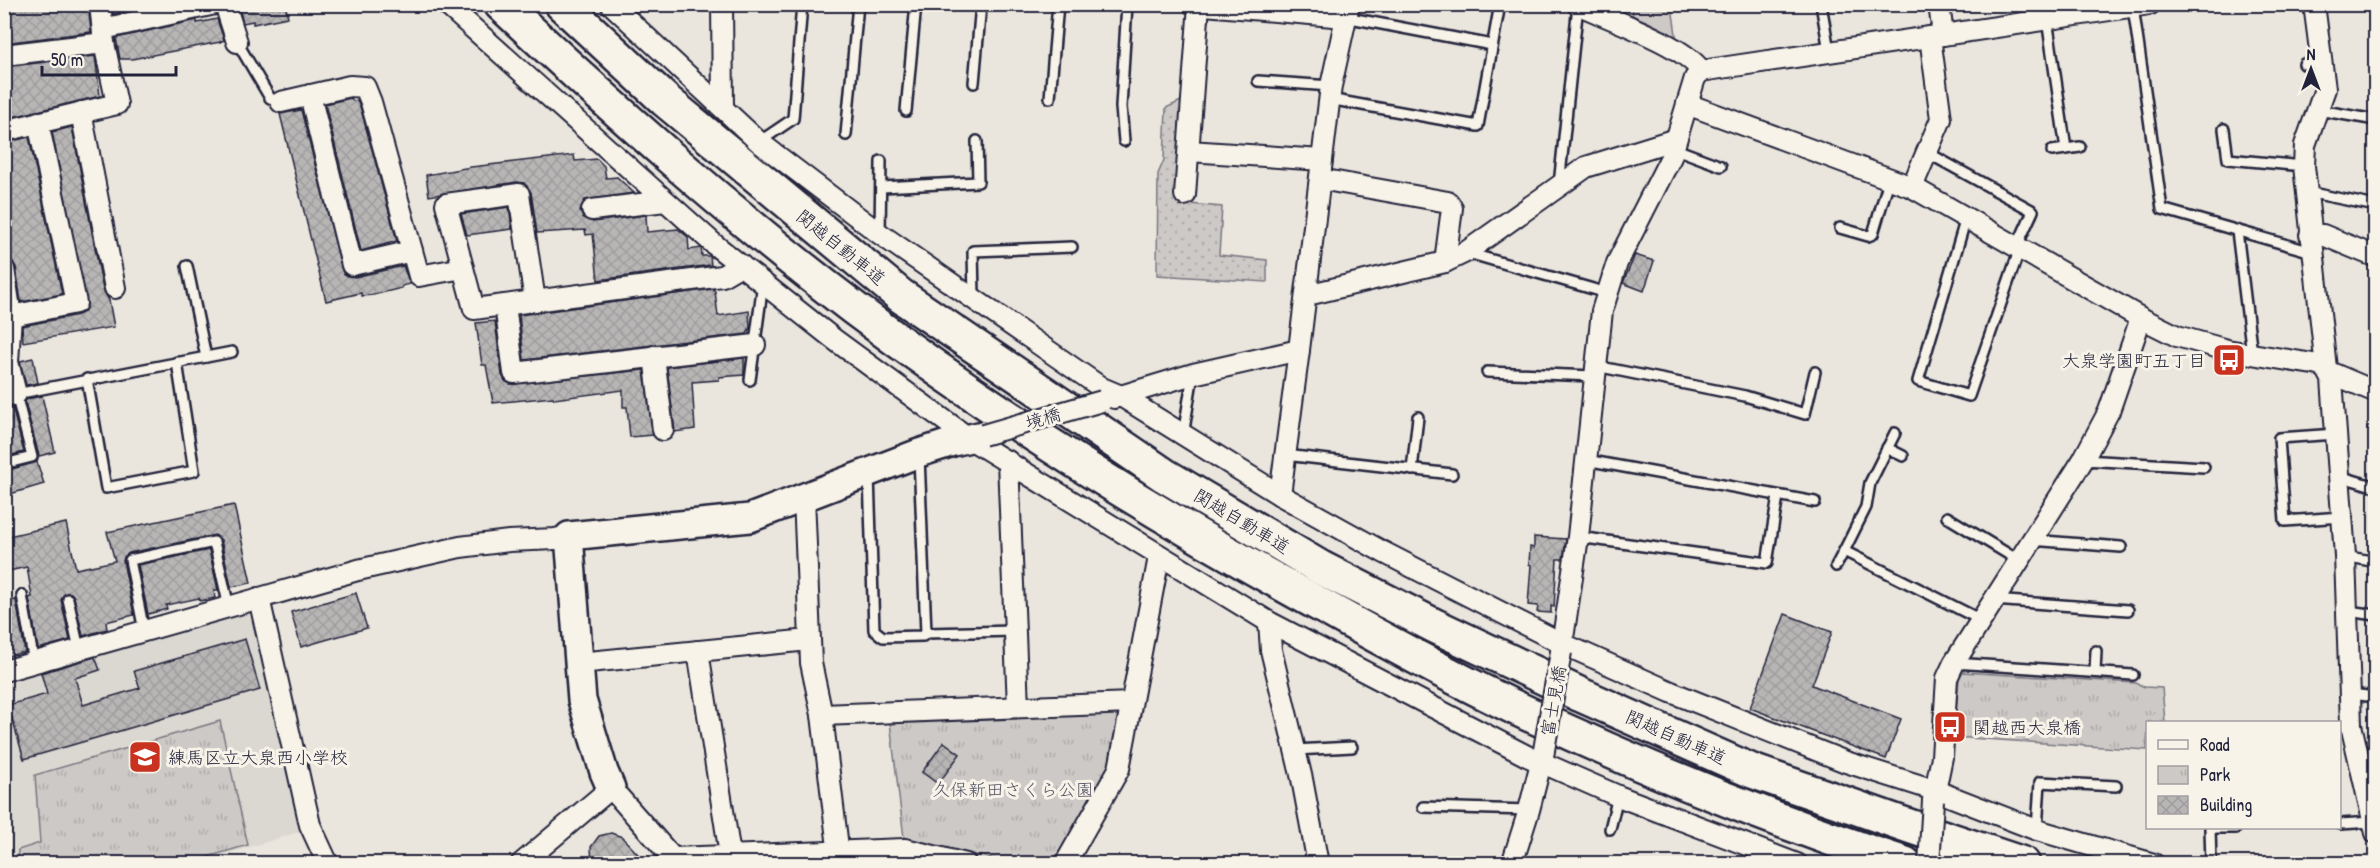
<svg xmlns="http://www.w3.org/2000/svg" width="2380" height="868" font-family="'Patrick Hand','Klee One',sans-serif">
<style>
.built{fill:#dbd8d2}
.grass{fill:url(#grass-dots);stroke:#787680;stroke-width:1.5}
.park{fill:url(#park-tufts);stroke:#787680;stroke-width:1.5}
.building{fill:url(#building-cross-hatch);stroke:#22223b;stroke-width:1.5}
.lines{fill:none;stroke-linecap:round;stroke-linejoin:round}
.lane-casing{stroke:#22223b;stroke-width:14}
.street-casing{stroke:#22223b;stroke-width:24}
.secondary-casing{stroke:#22223b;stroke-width:32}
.highway-casing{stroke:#22223b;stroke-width:38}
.lane{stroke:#f7f3e8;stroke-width:9}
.street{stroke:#f7f3e8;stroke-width:20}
.secondary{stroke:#f7f3e8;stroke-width:27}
.highway{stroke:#f7f3e8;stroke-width:33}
.street-bridge-casing{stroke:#22223b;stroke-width:24;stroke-linecap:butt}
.street-bridge{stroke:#f7f3e8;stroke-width:20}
.labels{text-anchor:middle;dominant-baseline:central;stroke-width:6;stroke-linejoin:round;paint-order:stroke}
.street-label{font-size:18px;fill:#22223b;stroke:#f7f3e8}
.poi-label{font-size:18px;fill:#22223b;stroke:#f7f3e8;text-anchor:start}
.park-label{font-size:18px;fill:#555465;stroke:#f7f3e8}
</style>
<defs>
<pattern id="grass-dots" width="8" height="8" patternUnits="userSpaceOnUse" patternTransform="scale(1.5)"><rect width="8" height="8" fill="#cdc9c6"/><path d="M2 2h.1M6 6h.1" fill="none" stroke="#b0acab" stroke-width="1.8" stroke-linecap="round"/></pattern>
<pattern id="park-tufts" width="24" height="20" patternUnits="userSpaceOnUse" patternTransform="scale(1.5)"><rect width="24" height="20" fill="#cdc9c6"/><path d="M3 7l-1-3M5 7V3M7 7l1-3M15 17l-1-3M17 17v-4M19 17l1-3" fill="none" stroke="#b0acab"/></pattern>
<pattern id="building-cross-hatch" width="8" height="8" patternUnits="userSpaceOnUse" patternTransform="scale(1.5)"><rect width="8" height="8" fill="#b8b6b5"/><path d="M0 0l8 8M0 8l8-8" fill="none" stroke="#9e9c9d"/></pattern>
</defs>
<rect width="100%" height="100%" fill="#eae6de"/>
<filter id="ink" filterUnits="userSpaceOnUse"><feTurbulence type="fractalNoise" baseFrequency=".0167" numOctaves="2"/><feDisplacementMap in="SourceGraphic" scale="12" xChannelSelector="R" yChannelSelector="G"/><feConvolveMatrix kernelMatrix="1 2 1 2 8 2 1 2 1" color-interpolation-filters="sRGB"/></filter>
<g filter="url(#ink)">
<polygon class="built" points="253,611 302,831 198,863 5,863 4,682 129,642"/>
<polygon class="grass" points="1181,101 1179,203 1222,207 1219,255 1267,260 1267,282 1157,275 1158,174 1164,160 1166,108"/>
<g class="park">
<polygon points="1632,5 1678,5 1672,6 1677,42 1633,18"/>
<polygon points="1962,672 2136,683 2145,687 2162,688 2165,722 2148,722 2147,750 1954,737 1959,679"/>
<polygon points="1114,712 1121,718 1110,767 1055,864 1010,863 904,838 890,722"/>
<polygon points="220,721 248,845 187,863 17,863 18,850 40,843 35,775"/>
</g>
<g class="building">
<polygon points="4,4 88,4 91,32 4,43"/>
<polygon points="112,4 158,4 113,14"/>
<polygon points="238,4 285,4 288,17 253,24 253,21 243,23"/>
<polygon points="217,19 224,40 220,42 132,59 120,59 116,38 197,20 197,23"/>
<polygon points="95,56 100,96 4,119 4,67"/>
<polygon points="351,98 353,101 357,100 360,106 397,241 361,251 325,104"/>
<polygon points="301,110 343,273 348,276 355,277 403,266 410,284 402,286 402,288 373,295 362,296 361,293 326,301 280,114"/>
<polygon points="72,127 103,290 109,300 114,327 23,342 22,326 78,315 84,312 87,306 52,132"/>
<polygon points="29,137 62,294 21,302 16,267 11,260 4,226 4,143"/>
<polygon points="574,155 575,161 597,159 604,166 606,178 617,177 634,193 585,200 580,211 583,218 593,222 646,215 647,232 678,229 688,237 689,250 701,248 702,256 710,256 711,265 598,280 593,234 586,235 585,230 537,233 531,192 524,183 517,182 429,196 426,175 471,167"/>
<polygon points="509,207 512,229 467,235 461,214"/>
<polygon points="1635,255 1654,261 1644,291 1623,283"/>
<polygon points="713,289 715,291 718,316 749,311 750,327 747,334 524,360 519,315"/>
<polygon points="495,321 502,375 505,381 510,384 644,370 653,435 630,437 627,407 623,407 623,390 554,399 553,397 493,403 486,365 482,365 476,323"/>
<polygon points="33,358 38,383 26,385 20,361"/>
<polygon points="744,358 744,375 719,377 719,380 692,382 695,429 675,432 667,367"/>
<polygon points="42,396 55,452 39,456 25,402 27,399"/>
<polygon points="12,407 24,452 4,457 4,408"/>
<polygon points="37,462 44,484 10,494 5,471"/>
<polygon points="234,505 251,583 231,587 221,540 215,535 129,553 124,557 123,561 134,615 106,622 107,629 83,636 74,597 71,593 66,593 61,600 70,640 38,649 29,598 32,597 27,567 4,572 4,537 66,523 76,569 115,561 107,532"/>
<polygon points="1534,537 1566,539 1563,559 1557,559 1554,607 1551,606 1551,613 1537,612 1538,606 1528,605 1531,565 1529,564 1530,547 1534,548"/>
<polygon points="209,550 218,590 214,590 215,598 200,601 199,598 166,605 167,609 148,614 138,565"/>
<polygon points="356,593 367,628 301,647 291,612"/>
<polygon points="16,600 25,652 4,657 4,601"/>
<polygon points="1785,614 1832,632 1812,685 1901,719 1886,759 1750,708"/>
<polygon points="245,639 260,690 24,759 8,705 47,694 41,673 95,657 100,670 75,678 83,705 140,688 134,671"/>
<polygon points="944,742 960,754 938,784 922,772"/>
<polygon points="611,833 622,837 647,864 592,864 591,847 599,836"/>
</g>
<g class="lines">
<g class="lane-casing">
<g id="lane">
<polyline points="1821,4 1829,51"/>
<polyline points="2133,7 2162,209 2312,252"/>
<polyline points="1345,17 1492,45"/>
<polyline points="2047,19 2066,149"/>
<polyline points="237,42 270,98 281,102"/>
<polyline points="2304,64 2321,62"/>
<polyline points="1258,81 1331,86"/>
<polyline points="974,83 981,4"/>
<polyline points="1050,98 1058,4"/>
<polyline points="1329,99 1478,126 1500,4"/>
<polyline points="2318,110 2376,120"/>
<polyline points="906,111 916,4"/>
<polyline points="2224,129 2228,159 2304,166"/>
<polyline points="846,135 858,4"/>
<polyline points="1124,141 1121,107 1127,4"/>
<polyline points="759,142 793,119 802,4"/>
<polyline points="1673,148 1721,166"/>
<polyline points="2052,151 2080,147"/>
<polyline points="1928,153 2033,211 2017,246"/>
<polyline points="1559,185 1578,5"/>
<polyline points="882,187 978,182 977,141"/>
<polyline points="2307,192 2376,206"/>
<polyline points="1966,218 1918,381 1969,396 2020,248"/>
<polyline points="1840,228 1868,236 1873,234 1890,177"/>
<polyline points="2237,231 2252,354"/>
<polyline points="880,234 881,161"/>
<polyline points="1468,253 1607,293"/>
<polyline points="187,266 206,357"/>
<polyline points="974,297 973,251 1072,247"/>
<polyline points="1596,366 1745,396 1805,414 1815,372"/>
<polyline points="1487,372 1594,376"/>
<polyline points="87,379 106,488 194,471 177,362"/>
<polyline points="750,380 763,283"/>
<polyline points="1895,433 1870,483 1866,507 1844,551 1981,620"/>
<polyline points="2336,434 2279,438 2285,521 2342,517"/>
<polyline points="1183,436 1193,374"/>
<polyline points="1887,448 1903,456"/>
<polyline points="1285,455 1452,474"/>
<polyline points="919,456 926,633"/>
<polyline points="1586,460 1815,502"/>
<polyline points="2084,460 2204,467"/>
<polyline points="4,464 32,457 16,394 232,352"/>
<polyline points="1412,470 1418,417"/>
<polyline points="869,475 874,630 883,637 923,636 926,633 1015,631"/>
<polyline points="2339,476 2376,487"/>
<polyline points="1947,517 2018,560"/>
<polyline points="1578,537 1767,563 1778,496"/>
<polyline points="2031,540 2121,547"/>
<polyline points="2345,556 2376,562"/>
<polyline points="1836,566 1844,551"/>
<polyline points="22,595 34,663"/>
<polyline points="68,599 79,649"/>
<polyline points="1993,600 2128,610"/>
<polyline points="2348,611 2376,615"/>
<polyline points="144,631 130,560 214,542 229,607"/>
<polyline points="1954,663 2133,675"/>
<polyline points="2095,672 2096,651"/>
<polyline points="2350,694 2376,697"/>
<polyline points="1295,750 1352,747"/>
<polyline points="1423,807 1529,810"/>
<polyline points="2340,824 2373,822"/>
<polyline points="1610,829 1618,796"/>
<polyline points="2037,830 2040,782 2116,786"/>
<polyline points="2211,864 2210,828 2236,828"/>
</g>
</g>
<g class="street-casing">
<g id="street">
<polyline points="225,4 237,42"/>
<polyline points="446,4 715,245 835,340 970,439 1269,622 1527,756 1618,796 1797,864"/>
<polyline points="611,4 759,142 880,234 1102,388 1121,396 1280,495 1383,552 1563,644 1671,692 1846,762 1934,790 2037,830 2154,864"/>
<polyline points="722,4 723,108"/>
<polyline points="1193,4 1345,17"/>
<path d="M 1577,4 C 1607,18 1685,45 1701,71"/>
<polyline points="1939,4 1943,35"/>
<polyline points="2314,4 2325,89 2305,145 2304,166 2326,368"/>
<polyline points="103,29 215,4"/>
<polyline points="4,55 104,43 100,4"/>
<polyline points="310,95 352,265 412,251"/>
<polyline points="281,102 350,86 365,87 371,102 419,276 463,268"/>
<polyline points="1687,104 1912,187 2141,318 2177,336 2227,350 2319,365 2326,368 2332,379 2345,556 2351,725 2376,833"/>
<polyline points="81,112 115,288"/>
<polyline points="4,131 117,104 104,43"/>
<polyline points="1189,151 1322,160"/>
<polyline points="1320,179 1448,202 1452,208 1445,262"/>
<polyline points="1912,187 1941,119 1930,37"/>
<polyline points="1185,195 1199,4"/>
<polyline points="592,210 665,201"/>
<polyline points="2310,235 2323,235 2376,257"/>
<polyline points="4,269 11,316 8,362 16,394 4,396"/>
<polyline points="1307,295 1445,262 1466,252 1586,167 1676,139"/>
<polyline points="535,301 519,194 446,204 474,309 722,276 741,265"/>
<polyline points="505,305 514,373 755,345"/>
<polyline points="11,316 76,303 38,122"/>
<polyline points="654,356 663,430"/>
<polyline points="2329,372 2376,392"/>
<polyline points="1114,398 1193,374 1299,350 1331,86 1349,4"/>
<polyline points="1008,461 1018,707"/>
<polyline points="1280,495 1299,350"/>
<polyline points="804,497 811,663 822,715 840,864"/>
<polyline points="259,598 310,825 328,864"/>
<polyline points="1269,622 1271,650 1302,779 1318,864"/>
<polyline points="698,651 730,855"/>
<polyline points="1561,652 1578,537 1602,311 1617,263 1671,157 1695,78 1701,71 2150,4"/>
<polyline points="579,663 809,640"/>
<polyline points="4,671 358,570 460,547 509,541 555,539 569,536"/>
<polyline points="822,715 1131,703"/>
<polyline points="1933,801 1942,757 1947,678 1954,663 2083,460 2109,411 2141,318"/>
<polyline points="674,858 905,849 966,864"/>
<polyline points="521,864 611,788 678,864"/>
<polyline points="1065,864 1119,769 1159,557"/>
<polyline points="1512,864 1529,810 1544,751"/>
</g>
</g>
<g class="secondary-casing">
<polyline id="secondary" points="611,788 604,772 582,700 569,536 750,518 919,453 953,442 983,435"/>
</g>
<g class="highway-casing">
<g id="highway">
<path d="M 501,4 C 615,110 731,215 855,309 C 1004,421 1162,519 1326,608 C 1389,643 1453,678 1518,709 C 1643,768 1774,821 1905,864"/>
<polyline points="562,4 665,100 901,296 1164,475 1321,568 1435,626 1581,695 1752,771 1909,826 2023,864"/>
</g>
</g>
<use href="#lane" class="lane"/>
<use href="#street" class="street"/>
<use href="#secondary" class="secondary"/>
<use href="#highway" class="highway"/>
<g class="street-bridge-casing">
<g id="street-bridge">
<polyline points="983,435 1102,401"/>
<polyline points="1544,750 1561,652"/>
<polyline points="1929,864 1933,801"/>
</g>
</g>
<use href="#street-bridge" class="street-bridge"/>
</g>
</g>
<defs>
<g id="bus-square" transform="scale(1.725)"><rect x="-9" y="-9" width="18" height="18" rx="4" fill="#c8321e" stroke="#f7f3e8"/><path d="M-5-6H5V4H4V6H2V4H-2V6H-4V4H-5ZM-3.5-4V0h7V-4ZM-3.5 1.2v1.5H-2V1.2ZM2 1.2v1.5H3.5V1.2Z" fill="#fff"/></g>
<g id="school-square" transform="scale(1.725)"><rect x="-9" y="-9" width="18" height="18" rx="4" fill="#c8321e" stroke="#f7f3e8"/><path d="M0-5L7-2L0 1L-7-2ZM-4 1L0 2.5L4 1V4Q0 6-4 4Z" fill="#fff"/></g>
</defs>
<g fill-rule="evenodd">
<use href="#bus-square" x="2229" y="360"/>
<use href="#bus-square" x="1950" y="727"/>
<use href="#school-square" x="145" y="757"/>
</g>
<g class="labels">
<g class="street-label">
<text transform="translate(841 247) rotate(39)">関越自動車道</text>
<text transform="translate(1043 418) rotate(-16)">境橋</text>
<text transform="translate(1242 521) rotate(31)">関越自動車道</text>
<text transform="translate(1553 701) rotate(-80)">富士見橋</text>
<text transform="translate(1676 737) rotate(24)">関越自動車道</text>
</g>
<g class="poi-label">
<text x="2206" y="360" text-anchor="end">大泉学園町五丁目</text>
<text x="1973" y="727">関越西大泉橋</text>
<text x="168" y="757">練馬区立大泉西小学校</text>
</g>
<g class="park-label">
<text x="1013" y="789">久保新田さくら公園</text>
</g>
</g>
<rect width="2380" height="868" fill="none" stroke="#f7f3e8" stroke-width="24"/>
<rect x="12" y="12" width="2356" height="844" fill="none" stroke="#22223b" stroke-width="2" filter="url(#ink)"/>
<rect x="2146" y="721" width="195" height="108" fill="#f7f3e8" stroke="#a29fa3" stroke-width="1.5"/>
<rect x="2158" y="740" width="30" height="9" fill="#f7f3e8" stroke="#a29fa3" stroke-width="1.5"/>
<text x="2200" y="751" font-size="18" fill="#22223b">Road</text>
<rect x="2158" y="766" width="30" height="18" fill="url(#park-tufts)" stroke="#a29fa3" stroke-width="1.5"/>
<text x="2200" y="781" font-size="18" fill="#22223b">Park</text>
<rect x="2158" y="796" width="30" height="18" fill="url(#building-cross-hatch)" stroke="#a29fa3" stroke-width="1.5"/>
<text x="2200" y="811" font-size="18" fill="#22223b">Building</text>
<g transform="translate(2311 69)" stroke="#f7f3e8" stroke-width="4.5" paint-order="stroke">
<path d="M0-4.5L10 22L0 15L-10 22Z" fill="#22223b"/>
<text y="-9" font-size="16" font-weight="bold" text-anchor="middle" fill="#22223b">N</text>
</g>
<path d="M42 66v9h134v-9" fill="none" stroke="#22223b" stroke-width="3"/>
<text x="51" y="66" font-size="18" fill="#22223b" stroke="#f7f3e8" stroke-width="4.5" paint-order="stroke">50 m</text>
</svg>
